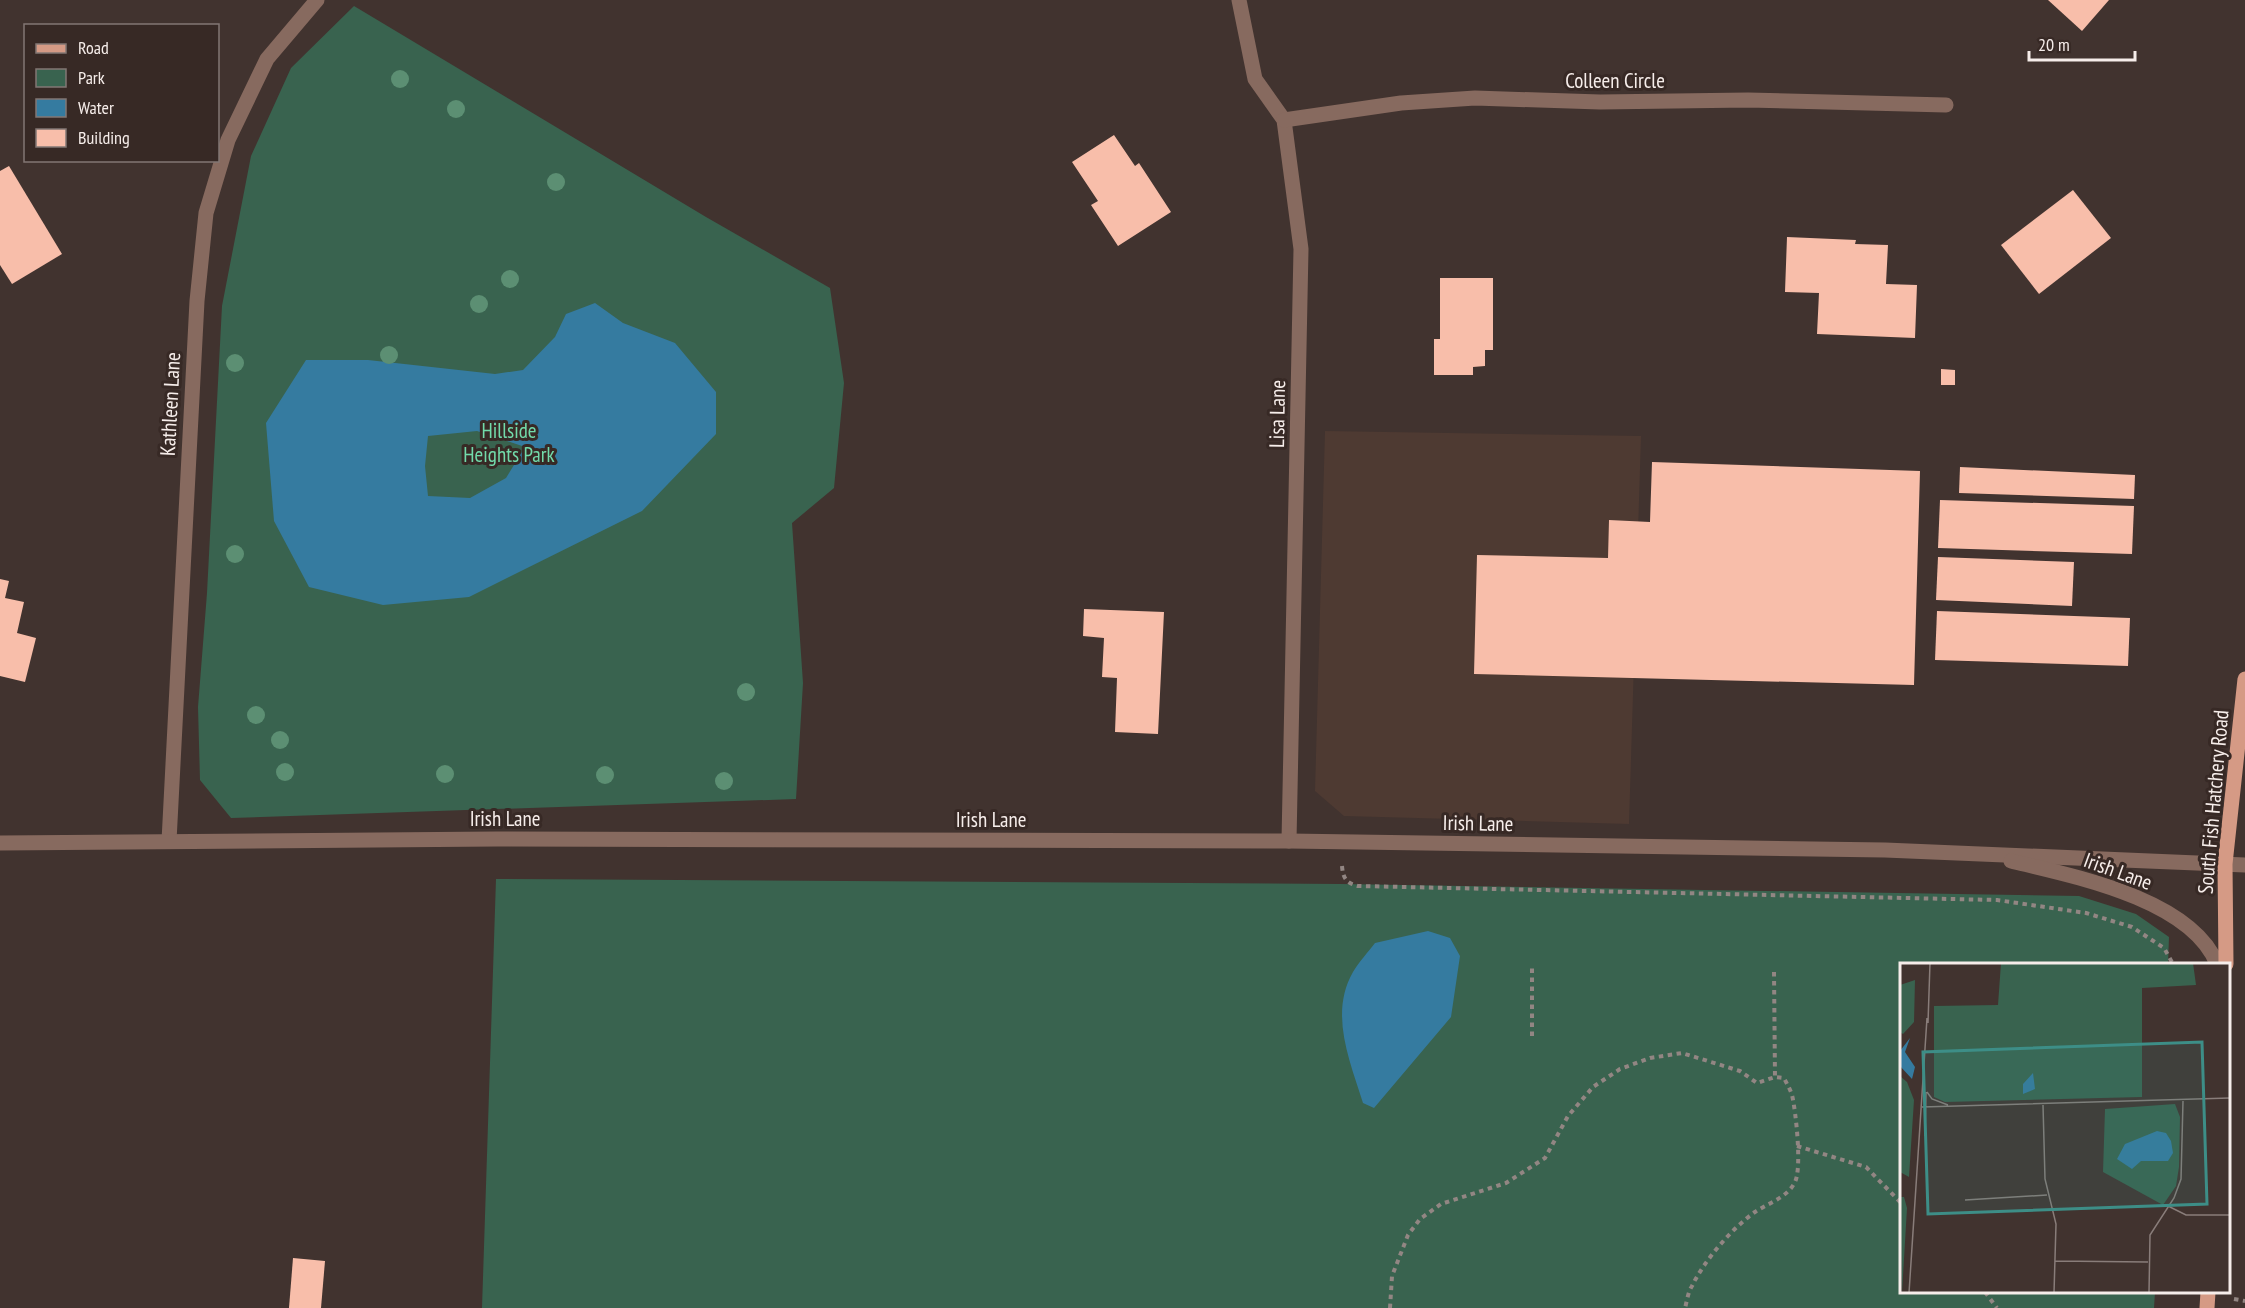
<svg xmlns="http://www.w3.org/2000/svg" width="2245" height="1308" font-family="'PT Sans Narrow',sans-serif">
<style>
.built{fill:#4e3a32}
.green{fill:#39634f}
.water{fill:#357ba0;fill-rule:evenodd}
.building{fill:#f8beaa}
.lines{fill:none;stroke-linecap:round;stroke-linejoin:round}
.path{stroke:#928683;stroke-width:4;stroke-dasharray:4.5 4.5;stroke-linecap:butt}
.minor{stroke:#876a5f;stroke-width:15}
.major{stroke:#d59a85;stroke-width:15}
.tree{fill:#5c8f73}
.labels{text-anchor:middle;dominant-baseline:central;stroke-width:6;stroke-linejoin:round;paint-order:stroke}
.street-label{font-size:21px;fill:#f6edea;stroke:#372925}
.park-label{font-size:21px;fill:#72daaa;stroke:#372925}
.inset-road{fill:none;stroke:#897d7a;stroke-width:1.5}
.view{fill:#3d8e87;fill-opacity:0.15;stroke:#3d8e87;stroke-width:3}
.inset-edge{fill:none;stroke:#f6edea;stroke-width:3}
</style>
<rect width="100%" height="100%" fill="#41332f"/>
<polygon class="built" points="1325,431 1641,436 1629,824 1344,816 1315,791"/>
<g class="green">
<polygon points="354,6 706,217 830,288 844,383 834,488 792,523 803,683 796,799 231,818 200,780 198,707 207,593 222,306 251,156 291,68"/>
<polygon points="496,879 1341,884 2079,896 2136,914 2169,937 2168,964 1902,964 1902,1292 2155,1292 2154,1308 482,1308"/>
</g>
<g class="water">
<path d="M 595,303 L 623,323 L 675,343 L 716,392 L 716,434 L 642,511 L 469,597 L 383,605 L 309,587 L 274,521 L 266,423 L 306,360 L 368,360 L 495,374 L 523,370 L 555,337 L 566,314 ZM 477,431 L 525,447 L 506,478 L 470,498 L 428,496 L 425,466 L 428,436 Z"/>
<path d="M 1428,931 L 1450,938 L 1460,956 L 1451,1017 L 1374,1108 L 1363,1103 C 1350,1061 1329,1014 1353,972 C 1359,962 1368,952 1375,943 Z"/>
</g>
<g class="building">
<polygon points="2048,0 2109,0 2082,31"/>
<polygon points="1114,135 1135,166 1139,163 1171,212 1118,246 1091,205 1098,201 1072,162"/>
<polygon points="9,166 62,254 12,284 0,265 0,171"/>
<polygon points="2073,190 2111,238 2039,294 2001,245"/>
<polygon points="1787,237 1856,240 1855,244 1888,245 1886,284 1917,285 1915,338 1817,334 1819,293 1785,292"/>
<polygon points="1440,278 1493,278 1493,350 1485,350 1485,366 1473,367 1473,375 1434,375 1434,339 1440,339"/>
<polygon points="1941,369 1955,370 1955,385 1941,385"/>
<polygon points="1652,462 1920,471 1914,685 1474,674 1477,555 1608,558 1609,520 1650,522"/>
<polygon points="1960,467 2135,475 2134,499 1959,493"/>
<polygon points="1940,500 2134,506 2132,554 1938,548"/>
<polygon points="1938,557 2074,562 2072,606 1936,600"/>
<polygon points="0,579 9,581 5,598 24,602 17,633 36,638 25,682 0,676"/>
<polygon points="1084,609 1164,612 1158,734 1115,732 1117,678 1102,677 1104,638 1083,636"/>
<polygon points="1937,611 2130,618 2128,666 1935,660"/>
<polygon points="293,1258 325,1261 321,1308 289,1308"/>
</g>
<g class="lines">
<g class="path">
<path d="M 1342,866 C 1343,878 1346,883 1358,886 L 1997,900 L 2086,913 L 2132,927 L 2164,948 L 2173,964"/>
<polyline points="1774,972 1775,1077"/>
<polyline points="1532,1036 1532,968"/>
<polyline points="1797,1146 1866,1167 1902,1204"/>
<polyline points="1985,1292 1997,1308"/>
<polyline points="2234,1299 2245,1301"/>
<path d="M 1390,1308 L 1392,1276 L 1408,1235 L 1420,1219 L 1441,1204 L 1506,1183 L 1545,1158 L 1568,1116 L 1593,1087 L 1620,1069 L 1650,1058 L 1682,1053 L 1740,1071 L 1757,1083 L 1775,1077 L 1784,1078 C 1787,1084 1790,1089 1792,1095 C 1796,1112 1802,1168 1795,1182 C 1787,1198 1768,1203 1755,1212 C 1732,1228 1704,1261 1692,1286 C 1688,1292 1687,1301 1685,1308"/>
</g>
<g class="minor">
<polyline points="1239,0 1255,79 1284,120 1301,249 1289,841"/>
<polyline points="1284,120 1401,103 1475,98 1600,102 1748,100 1946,105"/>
<polyline points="169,841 197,301 206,213 228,140 267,59 317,0"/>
<polyline points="0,843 497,839 1289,841 1885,850 2245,865"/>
<path d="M 2011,861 C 2073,876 2191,899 2217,964"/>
</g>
<g class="major">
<polyline points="2226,964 2225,864 2245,679"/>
<polyline points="2207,1308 2208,1292"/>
</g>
</g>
<g class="tree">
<circle cx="400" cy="79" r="9"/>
<circle cx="456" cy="109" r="9"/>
<circle cx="556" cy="182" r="9"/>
<circle cx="510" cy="279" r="9"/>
<circle cx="479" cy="304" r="9"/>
<circle cx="389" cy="355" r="9"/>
<circle cx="235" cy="363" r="9"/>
<circle cx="235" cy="554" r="9"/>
<circle cx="746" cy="692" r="9"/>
<circle cx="256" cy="715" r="9"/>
<circle cx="280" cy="740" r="9"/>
<circle cx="285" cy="772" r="9"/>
<circle cx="445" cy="774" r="9"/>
<circle cx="605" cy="775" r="9"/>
<circle cx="724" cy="781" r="9"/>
</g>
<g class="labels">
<g class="street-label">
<text x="1615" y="80">Colleen Circle</text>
<text transform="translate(170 404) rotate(-87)">Kathleen Lane</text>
<text transform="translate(1277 414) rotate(-89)">Lisa Lane</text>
<text transform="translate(2213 802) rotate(-85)">South Fish Hatchery Road</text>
<text x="505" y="818">Irish Lane</text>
<text x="991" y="819">Irish Lane</text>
<text transform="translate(1478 823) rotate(1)">Irish Lane</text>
<text transform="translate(2118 871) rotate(20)">Irish Lane</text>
</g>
<g class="park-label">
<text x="509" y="430">Hillside<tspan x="509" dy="24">Heights Park</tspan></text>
</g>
</g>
<g transform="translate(1900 963)">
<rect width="330" height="330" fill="#41332f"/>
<path d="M 101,0 L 293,0 L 296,22 L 242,25 L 242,134 L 45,139 L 34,134 L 34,43 L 98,42 ZM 15,17 L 14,59 L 3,71 L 0,69 L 0,22 ZM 0,113 L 7,119 L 14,137 L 9,214 L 0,209 ZM 275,141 L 280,154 L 279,204 L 276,223 L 263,242 L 203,209 L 205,146 ZM 0,234 L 4,234 L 7,245 L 2,330 Z" fill="#39634f"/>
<path d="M 10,75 L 5,89 L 15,104 L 12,116 L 0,103 L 0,88 ZM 133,110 L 135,126 L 123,131 L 123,121 ZM 257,168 L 266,170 L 271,178 L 273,190 L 268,198 L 241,198 L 232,206 L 217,196 L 225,181 Z" fill="#357ba0"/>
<path class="inset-road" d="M 28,60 L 30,0M 27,129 L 32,136 L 48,142M 143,142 L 145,216 L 156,261 L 154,330M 22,144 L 330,135M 25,173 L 26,129M 65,237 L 147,232M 268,243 L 286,252 L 330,252M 155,298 L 248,299M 9,330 L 27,55M 249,330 L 250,272 L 274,235 L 281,216 L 283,138"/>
<path class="view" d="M 302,79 L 307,241 L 28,251 L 23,89 Z"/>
<rect width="330" height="330" class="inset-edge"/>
</g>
<rect x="24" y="24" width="195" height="138" fill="#372925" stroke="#837774" stroke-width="1.5"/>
<rect x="36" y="44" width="30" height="9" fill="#d59a85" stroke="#837774" stroke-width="1.5"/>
<text x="78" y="54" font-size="18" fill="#f6edea">Road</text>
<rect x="36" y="69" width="30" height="18" fill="#39634f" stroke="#837774" stroke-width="1.5"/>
<text x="78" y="84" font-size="18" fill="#f6edea">Park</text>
<rect x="36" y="99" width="30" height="18" fill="#357ba0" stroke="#837774" stroke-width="1.5"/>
<text x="78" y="114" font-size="18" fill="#f6edea">Water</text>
<rect x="36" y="129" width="30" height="18" fill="#f8beaa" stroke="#837774" stroke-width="1.5"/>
<text x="78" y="144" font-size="18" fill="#f6edea">Building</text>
<path d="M2029 51v9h106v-9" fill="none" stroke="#f6edea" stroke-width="3"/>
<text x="2038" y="51" font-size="18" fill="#f6edea" stroke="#372925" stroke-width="4.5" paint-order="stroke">20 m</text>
</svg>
